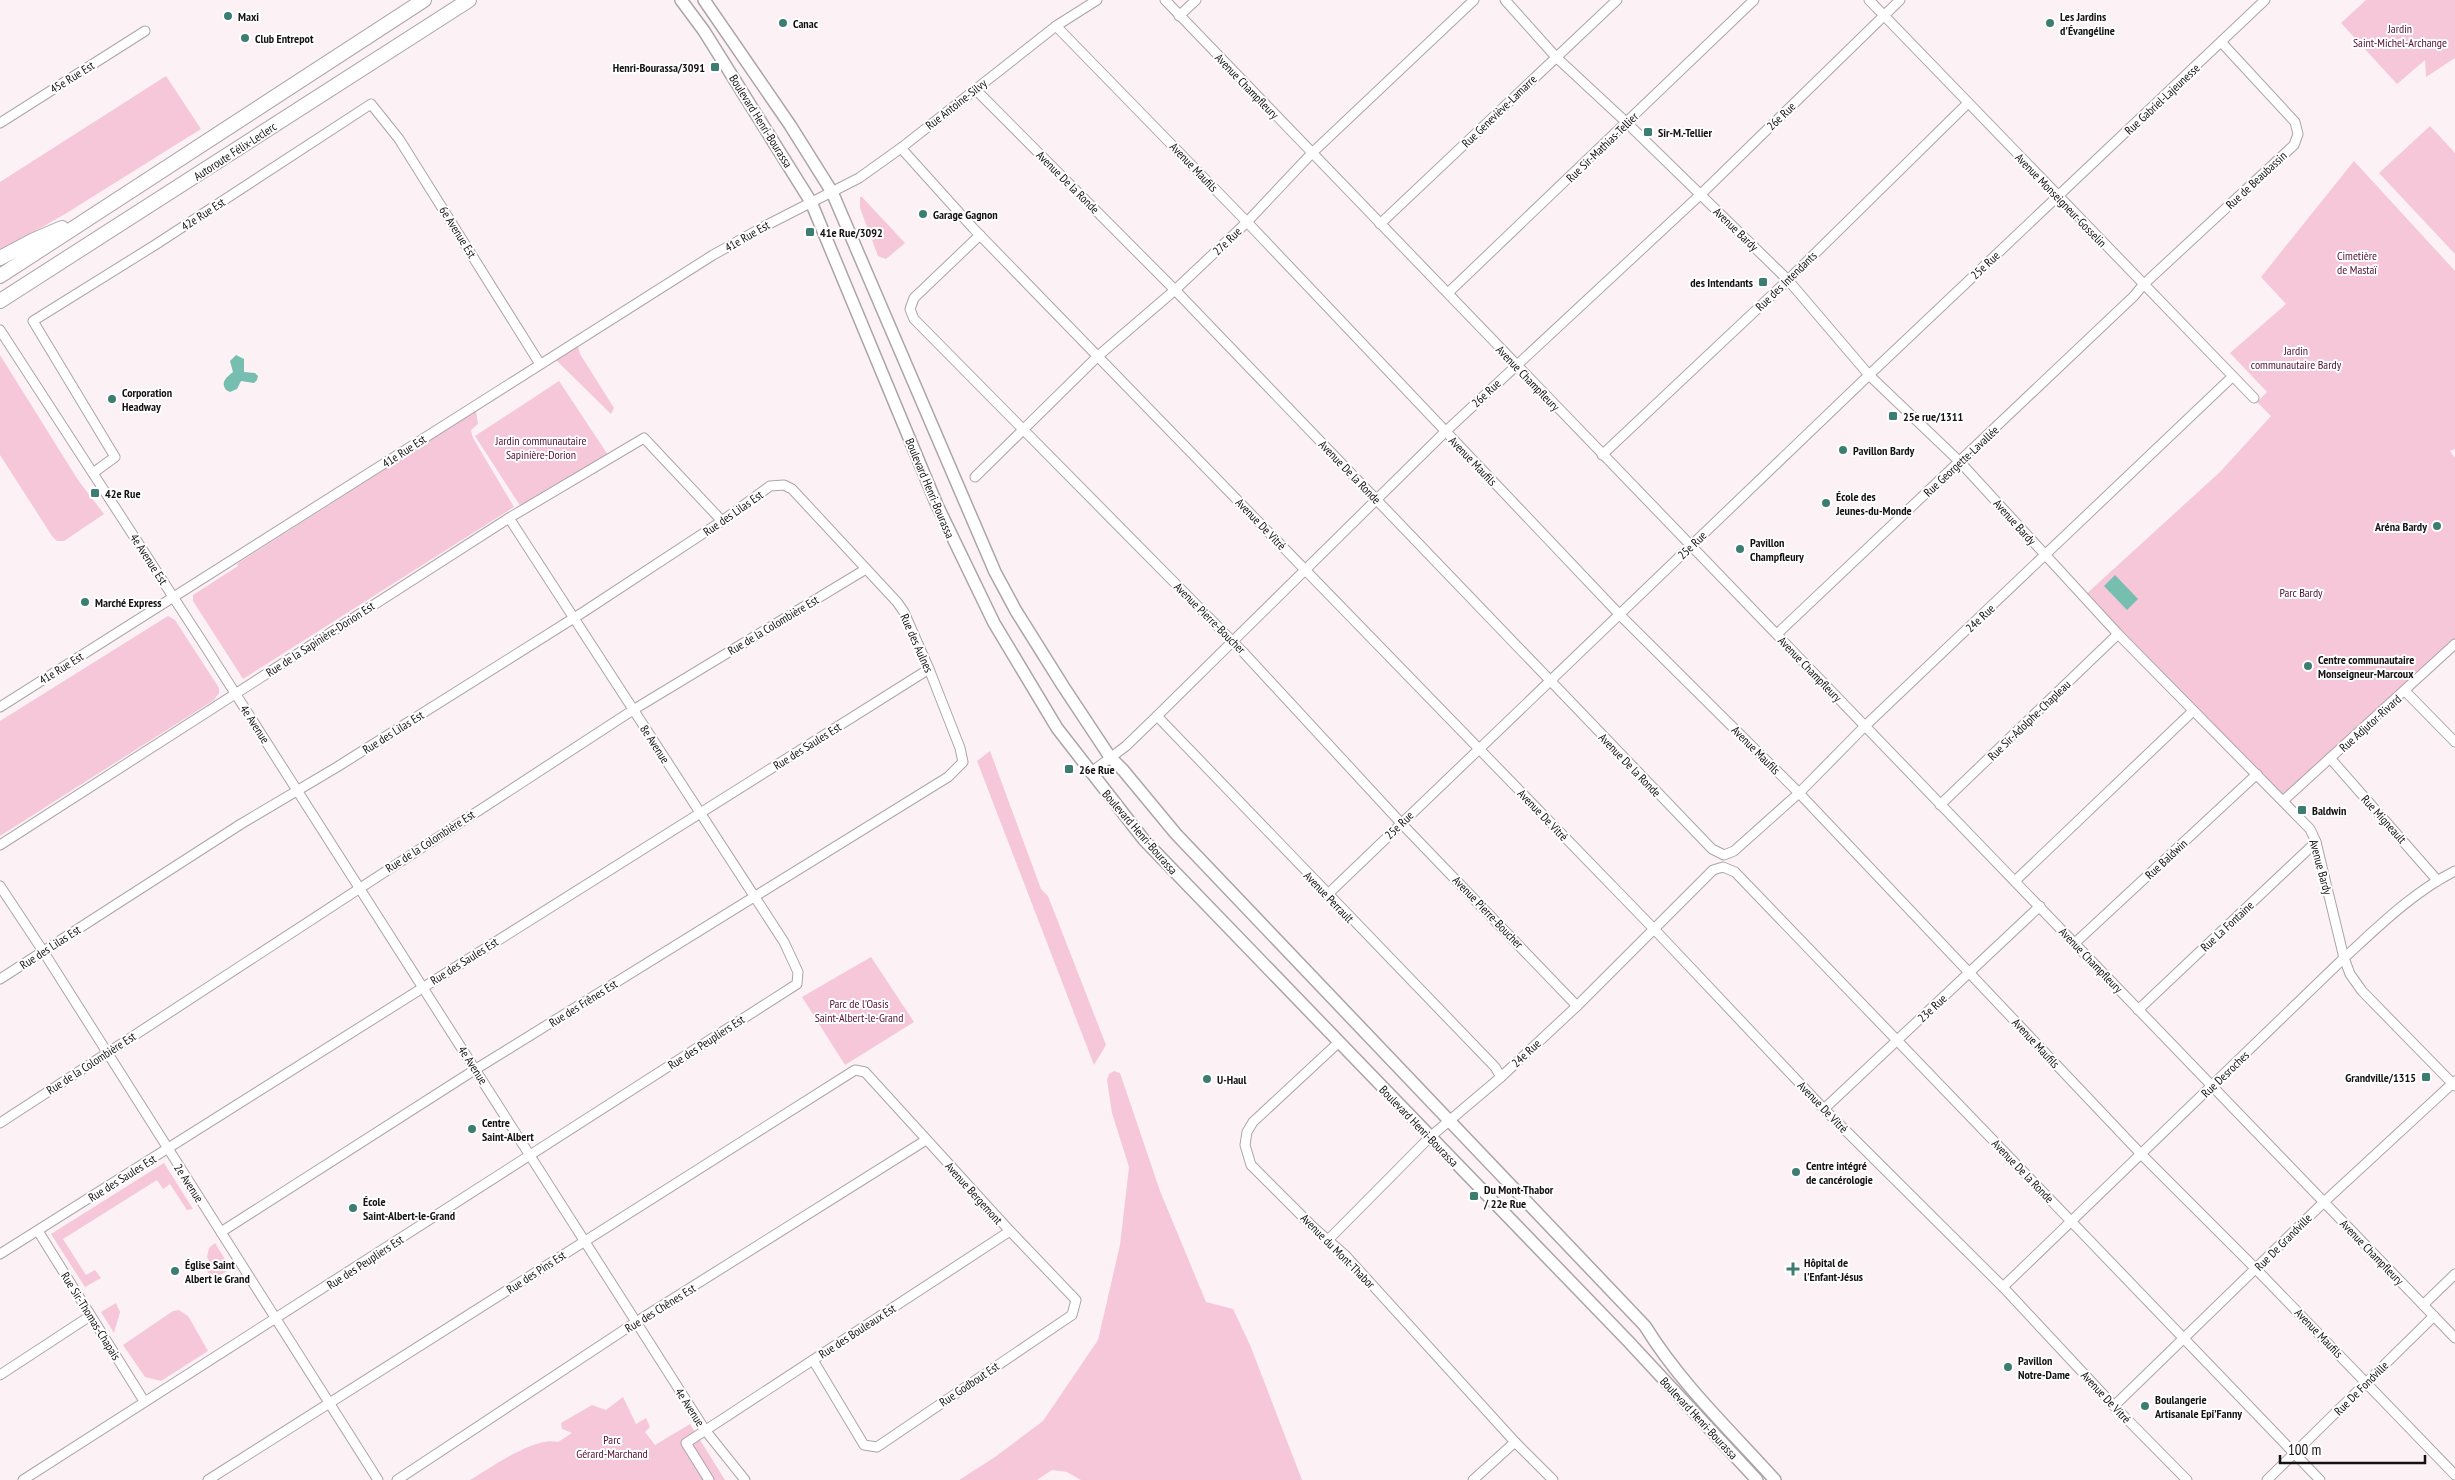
<svg xmlns="http://www.w3.org/2000/svg" width="2455" height="1480" font-family="'PT Sans Narrow',sans-serif">
<style>
.green{fill:#f6c7d9}
.water{fill:#76beaf}
.lines{fill:none;stroke-linecap:round;stroke-linejoin:round}
.minor-casing{stroke:#ada4a7;stroke-width:11}
.major-casing{stroke:#ada4a7;stroke-width:14}
.highway-casing{stroke:#ada4a7;stroke-width:16}
.minor{stroke:#fff;stroke-width:9}
.major{stroke:#fff;stroke-width:11}
.highway{stroke:#fff;stroke-width:14}
.poi-dot{fill:#3b7e71;stroke:#fff;stroke-width:2}
.labels{text-anchor:middle;dominant-baseline:central;stroke-width:4;stroke-linejoin:round;paint-order:stroke}
.poi-label{font-size:12px;font-weight:bold;fill:#161214;stroke:#fff;text-anchor:start}
.park-label{font-size:12px;fill:#551034;stroke:#fff}
.street-label{font-size:12px;fill:#161214;stroke:#fff}
</style>
<rect width="100%" height="100%" fill="#fcf2f5"/>
<g class="green">
<polygon points="2366,0 2455,0 2455,58 2426,77 2425,60 2397,84 2341,23"/>
<polygon points="166,76 201,129 65,214 0,251 0,182"/>
<polygon points="2430,126 2455,153 2455,254 2379,173"/>
<polygon points="2354,161 2455,271 2455,449 2450,451 2455,458 2455,644 2283,801 2084,596 2220,472 2271,416 2257,402 2267,392 2230,353 2286,304 2261,277"/>
<polygon points="860,197 862,197 905,243 886,259 878,256 860,208"/>
<polygon points="578,346 580,354 614,408 611,414 556,360"/>
<polygon points="0,355 78,480 104,514 64,541 57,541 52,536 0,455"/>
<polygon points="559,381 610,458 523,510 475,436"/>
<polygon points="476,411 478,424 471,430 473,438 514,507 243,679 193,601 193,595 238,566 237,564"/>
<polygon points="168,616 175,620 219,688 219,693 214,700 0,836 0,721"/>
<polygon points="990,751 1041,889 1048,896 1106,1045 1094,1065 977,761"/>
<polygon points="871,957 914,1022 845,1065 802,997"/>
<polygon points="1114,1071 1120,1073 1160,1191 1206,1302 1233,1309 1250,1345 1302,1480 1081,1480 1067,1472 1052,1470 1037,1480 959,1480 995,1457 1043,1421 1098,1340 1120,1245 1129,1167 1112,1113 1107,1080 1109,1074"/>
<polygon points="164,1163 193,1209 187,1210 170,1184 163,1189 157,1180 63,1239 86,1275 95,1270 101,1278 85,1287 51,1234"/>
<polygon points="215,1243 231,1269 212,1279 206,1269 211,1265 207,1257 209,1248"/>
<polygon points="116,1303 120,1312 114,1333 101,1312"/>
<polygon points="179,1310 188,1316 208,1351 161,1381 145,1377 123,1345 173,1311"/>
<path d="M 623,1397 L 636,1424 L 646,1418 L 650,1427 L 645,1432 L 655,1445 L 690,1424 L 725,1480 L 470,1480 C 491,1468 534,1436 558,1442 L 572,1433 L 562,1429 L 561,1423 L 592,1405 L 606,1410 Z"/>
</g>
<g class="water">
<path d="M 236,355 L 244,359 L 244,372 L 255,373 L 258,376 L 257,380 L 254,383 L 241,381 L 237,389 L 230,392 L 226,390 C 220,382 227,377 233,372 L 230,361 Z"/>
<polygon points="2115,575 2138,599 2127,610 2104,586"/>
</g>
<g class="lines">
<g class="minor-casing">
<g id="minor">
<polyline points="1165,0 2455,1338"/>
<polyline points="1505,0 1556,57 1627,123 1788,280 1869,375 1960,462 2118,634 2310,829 2316,842 2344,958 2350,974 2362,991 2455,1086"/>
<polyline points="1869,0 2254,398"/>
<polyline points="1179,16 1196,0"/>
<polyline points="1056,26 1247,222 1620,615 1799,793 2140,1153 2256,1269 2455,1475"/>
<polyline points="975,89 1175,290 1712,849 1724,855 1734,851 1799,793 1865,726 2232,377"/>
<polyline points="0,123 145,31"/>
<polyline points="901,148 973,228 1655,930 1824,1109 2003,1287 2114,1406 2187,1480"/>
<polyline points="1380,224 1617,0"/>
<polyline points="980,235 914,298 910,309 914,319 1244,653 1401,823 1577,1006"/>
<polyline points="1448,293 1754,0"/>
<polyline points="0,330 205,646 705,1430 745,1480"/>
<polyline points="1602,455 1788,280 1967,104"/>
<polyline points="93,473 115,457 33,321 155,245 371,104 399,139 540,364"/>
<polyline points="975,477 1098,356 1175,290 1247,222 1312,153 1474,0"/>
<polyline points="1777,634 2134,296 2143,285 2294,145 2298,134 2295,122 2222,43"/>
<polyline points="2405,691 2455,742"/>
<polyline points="0,707 713,255 765,226 859,178 901,148 1056,26 1097,0"/>
<polyline points="1157,716 1495,1067 1501,1077"/>
<polyline points="2330,758 2437,880"/>
<polyline points="1090,773 1126,746 1157,716 1445,432 1700,195 1900,0"/>
<polyline points="2283,801 2455,644"/>
<polyline points="1940,805 2118,634"/>
<polyline points="0,845 509,518 644,438 722,521"/>
<polyline points="2015,881 2193,711"/>
<polyline points="0,886 43,951 378,1480"/>
<polyline points="1327,895 1869,375 2265,0"/>
<polyline points="2075,943 2257,774"/>
<polyline points="0,979 241,824 337,767 585,611 722,521 770,486 784,485 792,489 897,602 904,612 929,669 960,748 963,762 948,777 476,1069 221,1232"/>
<polyline points="2138,1010 2316,842"/>
<polyline points="1338,1043 1253,1122 1247,1132 1245,1145 1251,1165 1314,1228 1346,1256 1515,1442 1553,1480"/>
<polyline points="1824,1109 2040,906"/>
<polyline points="0,1123 633,710 866,569"/>
<polyline points="38,1231 144,1401"/>
<polyline points="1328,1240 1430,1137 1501,1077 1577,1006 1713,870 1723,867 1735,872 2320,1480"/>
<polyline points="0,1254 929,669"/>
<path d="M 2003,1287 L 2344,958 C 2378,927 2413,892 2455,871"/>
<polyline points="2423,1305 2455,1274"/>
<polyline points="0,1375 90,1316"/>
<polyline points="2114,1406 2324,1202 2455,1081"/>
<polyline points="23,1480 797,984 798,972 784,942 509,518"/>
<polyline points="208,1480 855,1070 865,1072 1010,1231 1076,1300 1072,1315 877,1447 864,1445 813,1360"/>
<polyline points="397,1480 636,1322 926,1140"/>
<polyline points="709,1480 686,1443 1010,1231"/>
<polyline points="1473,1480 1515,1442"/>
<polyline points="2267,1480 2434,1316"/>
</g>
</g>
<g class="major-casing">
<g id="major">
<polyline points="681,0 704,31 811,202 937,505 994,623 1057,728 1144,840 1628,1341 1757,1480"/>
<path d="M 704,0 L 790,125 L 832,192 L 995,572 L 1016,611 L 1063,686 L 1110,757 L 1123,770 L 1176,834 L 1645,1326 C 1680,1383 1730,1430 1775,1480"/>
</g>
</g>
<g class="highway-casing">
<g id="highway">
<polyline points="0,258 34,240 62,228"/>
<polyline points="0,276 424,0"/>
<polyline points="0,301 469,0"/>
</g>
</g>
<use href="#minor" class="minor"/>
<use href="#major" class="major"/>
<use href="#highway" class="highway"/>
</g>
<g class="poi-dot">
<circle cx="228" cy="16" r="5"/>
<circle cx="783" cy="23" r="5"/>
<circle cx="2050" cy="23" r="5"/>
<circle cx="245" cy="38" r="5"/>
<rect x="710" y="62" width="10" height="10" rx="2.5"/>
<rect x="1643" y="127" width="10" height="10" rx="2.5"/>
<circle cx="923" cy="214" r="5"/>
<rect x="805" y="227" width="10" height="10" rx="2.5"/>
<rect x="1758" y="277" width="10" height="10" rx="2.5"/>
<circle cx="112" cy="399" r="5"/>
<rect x="1888" y="411" width="10" height="10" rx="2.5"/>
<circle cx="1843" cy="450" r="5"/>
<rect x="90" y="488" width="10" height="10" rx="2.5"/>
<circle cx="1826" cy="503" r="5"/>
<circle cx="2437" cy="526" r="5"/>
<circle cx="1740" cy="549" r="5"/>
<circle cx="85" cy="602" r="5"/>
<circle cx="2308" cy="666" r="5"/>
<rect x="1064" y="764" width="10" height="10" rx="2.5"/>
<rect x="2297" y="805" width="10" height="10" rx="2.5"/>
<rect x="2421" y="1072" width="10" height="10" rx="2.5"/>
<circle cx="1207" cy="1079" r="5"/>
<circle cx="472" cy="1129" r="5"/>
<circle cx="1796" cy="1172" r="5"/>
<rect x="1469" y="1191" width="10" height="10" rx="2.5"/>
<circle cx="353" cy="1208" r="5"/>
<path d="M1790.5 1261.5h5v5h5v5h-5v5h-5v-5h-5v-5h5z"/>
<circle cx="175" cy="1271" r="5"/>
<circle cx="2008" cy="1367" r="5"/>
<circle cx="2145" cy="1406" r="5"/>
</g>
<g class="labels">
<g class="poi-label">
<text x="238" y="16">Maxi</text>
<text x="2060" y="16">Les Jardins<tspan x="2060" dy="14">d'Évangéline</tspan></text>
<text x="793" y="23">Canac</text>
<text x="255" y="38">Club Entrepot</text>
<text x="705" y="67" text-anchor="end">Henri-Bourassa/3091</text>
<text x="1658" y="132">Sir-M.-Tellier</text>
<text x="933" y="214">Garage Gagnon</text>
<text x="820" y="232">41e Rue/3092</text>
<text x="1753" y="282" text-anchor="end">des Intendants</text>
<text x="122" y="392">Corporation<tspan x="122" dy="14">Headway</tspan></text>
<text x="1903" y="416">25e rue/1311</text>
<text x="1853" y="450">Pavillon Bardy</text>
<text x="105" y="493">42e Rue</text>
<text x="1836" y="496">École des<tspan x="1836" dy="14">Jeunes-du-Monde</tspan></text>
<text x="2427" y="526" text-anchor="end">Aréna Bardy</text>
<text x="1750" y="542">Pavillon<tspan x="1750" dy="14">Champfleury</tspan></text>
<text x="95" y="602">Marché Express</text>
<text x="2318" y="659">Centre communautaire<tspan x="2318" dy="14">Monseigneur-Marcoux</tspan></text>
<text x="1079" y="769">26e Rue</text>
<text x="2312" y="810">Baldwin</text>
<text x="2416" y="1077" text-anchor="end">Grandville/1315</text>
<text x="1217" y="1079">U-Haul</text>
<text x="482" y="1122">Centre<tspan x="482" dy="14">Saint-Albert</tspan></text>
<text x="1806" y="1165">Centre intégré<tspan x="1806" dy="14">de cancérologie</tspan></text>
<text x="1484" y="1189">Du Mont-Thabor<tspan x="1484" dy="14">/ 22e Rue</tspan></text>
<text x="363" y="1201">École<tspan x="363" dy="14">Saint-Albert-le-Grand</tspan></text>
<text x="1804" y="1262">Hôpital de<tspan x="1804" dy="14">l'Enfant-Jésus</tspan></text>
<text x="185" y="1264">Église Saint<tspan x="185" dy="14">Albert le Grand</tspan></text>
<text x="2018" y="1360">Pavillon<tspan x="2018" dy="14">Notre-Dame</tspan></text>
<text x="2155" y="1399">Boulangerie<tspan x="2155" dy="14">Artisanale Epi’Fanny</tspan></text>
</g>
<g class="park-label">
<text x="2400" y="28">Jardin<tspan x="2400" dy="14">Saint-Michel-Archange</tspan></text>
<text x="2357" y="255">Cimetière<tspan x="2357" dy="14">de Mastaï</tspan></text>
<text x="2296" y="350">Jardin<tspan x="2296" dy="14">communautaire Bardy</tspan></text>
<text x="541" y="440">Jardin communautaire<tspan x="541" dy="14">Sapinière-Dorion</tspan></text>
<text x="2301" y="592">Parc Bardy</text>
<text x="859" y="1003">Parc de l'Oasis<tspan x="859" dy="14">Saint-Albert-le-Grand</tspan></text>
<text x="612" y="1439">Parc<tspan x="612" dy="14">Gérard-Marchand</tspan></text>
</g>
<g class="street-label">
<text transform="translate(72 77) rotate(-32)">45e Rue Est</text>
<text transform="translate(1247 86) rotate(46)">Avenue Champfleury</text>
<text transform="translate(2162 99) rotate(-43)">Rue Gabriel-Lajeunesse</text>
<text transform="translate(956 104) rotate(-38)">Rue Antoine-Silvy</text>
<text transform="translate(1499 111) rotate(-44)">Rue Geneviève-Lamarre</text>
<text transform="translate(1781 116) rotate(-44)">26e Rue</text>
<text transform="translate(761 121) rotate(58)">Boulevard Henri-Bourassa</text>
<text transform="translate(1602 147) rotate(-44)">Rue Sir-Mathias-Tellier</text>
<text transform="translate(235 151) rotate(-33)">Autoroute Félix-Leclerc</text>
<text transform="translate(1194 167) rotate(46)">Avenue Maufils</text>
<text transform="translate(2256 180) rotate(-43)">Rue de Beaubassin</text>
<text transform="translate(1068 182) rotate(45)">Avenue De la Ronde</text>
<text transform="translate(2061 200) rotate(46)">Avenue Monseigneur-Gosselin</text>
<text transform="translate(203 214) rotate(-33)">42e Rue Est</text>
<text transform="translate(1736 229) rotate(44)">Avenue Bardy</text>
<text transform="translate(458 232) rotate(58)">6e Avenue Est</text>
<text transform="translate(747 236) rotate(-30)">41e Rue Est</text>
<text transform="translate(1227 241) rotate(-44)">27e Rue</text>
<text transform="translate(1985 265) rotate(-43)">25e Rue</text>
<text transform="translate(1786 281) rotate(-44)">Rue des Intendants</text>
<text transform="translate(1528 378) rotate(46)">Avenue Champfleury</text>
<text transform="translate(1486 393) rotate(-43)">26e Rue</text>
<text transform="translate(404 451) rotate(-33)">41e Rue Est</text>
<text transform="translate(1473 461) rotate(46)">Avenue Maufils</text>
<text transform="translate(1961 461) rotate(-43)">Rue Georgette-Lavallée</text>
<text transform="translate(1350 472) rotate(46)">Avenue De la Ronde</text>
<text transform="translate(930 488) rotate(67)">Boulevard Henri-Bourassa</text>
<text transform="translate(733 513) rotate(-35)">Rue des Lilas Est</text>
<text transform="translate(2015 522) rotate(48)">Avenue Bardy</text>
<text transform="translate(1261 524) rotate(46)">Avenue De Vitré</text>
<text transform="translate(1692 545) rotate(-44)">25e Rue</text>
<text transform="translate(149 559) rotate(57)">4e Avenue Est</text>
<text transform="translate(1210 618) rotate(45)">Avenue Pierre-Boucher</text>
<text transform="translate(1980 618) rotate(-43)">24e Rue</text>
<text transform="translate(773 625) rotate(-31)">Rue de la Colombière Est</text>
<text transform="translate(320 639) rotate(-33)">Rue de la Sapinière-Dorion Est</text>
<text transform="translate(917 643) rotate(66)">Rue des Aulnes</text>
<text transform="translate(61 668) rotate(-32)">41e Rue Est</text>
<text transform="translate(1810 669) rotate(46)">Avenue Champfleury</text>
<text transform="translate(2029 720) rotate(-44)">Rue Sir-Adolphe-Chapleau</text>
<text transform="translate(2370 723) rotate(-42)">Rue Adjutor-Rivard</text>
<text transform="translate(255 724) rotate(57)">4e Avenue</text>
<text transform="translate(393 732) rotate(-32)">Rue des Lilas Est</text>
<text transform="translate(655 744) rotate(57)">8e Avenue</text>
<text transform="translate(807 746) rotate(-32)">Rue des Saules Est</text>
<text transform="translate(1756 750) rotate(45)">Avenue Maufils</text>
<text transform="translate(1630 765) rotate(46)">Avenue De la Ronde</text>
<text transform="translate(1543 815) rotate(46)">Avenue De Vitré</text>
<text transform="translate(2384 819) rotate(48)">Rue Migneault</text>
<text transform="translate(1399 825) rotate(-44)">25e Rue</text>
<text transform="translate(1140 832) rotate(49)">Boulevard Henri-Bourassa</text>
<text transform="translate(430 841) rotate(-33)">Rue de la Colombière Est</text>
<text transform="translate(2166 859) rotate(-43)">Rue Baldwin</text>
<text transform="translate(2321 867) rotate(75)">Avenue Bardy</text>
<text transform="translate(1329 897) rotate(46)">Avenue Perrault</text>
<text transform="translate(1488 912) rotate(46)">Avenue Pierre-Boucher</text>
<text transform="translate(2227 926) rotate(-43)">Rue La Fontaine</text>
<text transform="translate(50 947) rotate(-33)">Rue des Lilas Est</text>
<text transform="translate(2091 960) rotate(46)">Avenue Champfleury</text>
<text transform="translate(464 961) rotate(-32)">Rue des Saules Est</text>
<text transform="translate(583 1003) rotate(-32)">Rue des Frênes Est</text>
<text transform="translate(1932 1008) rotate(-43)">23e Rue</text>
<text transform="translate(706 1042) rotate(-33)">Rue des Peupliers Est</text>
<text transform="translate(2036 1043) rotate(47)">Avenue Maufils</text>
<text transform="translate(1526 1053) rotate(-43)">24e Rue</text>
<text transform="translate(91 1063) rotate(-33)">Rue de la Colombière Est</text>
<text transform="translate(473 1065) rotate(57)">4e Avenue</text>
<text transform="translate(2225 1074) rotate(-44)">Rue Desroches</text>
<text transform="translate(1823 1107) rotate(46)">Avenue De Vitré</text>
<text transform="translate(1419 1126) rotate(46)">Boulevard Henri-Bourassa</text>
<text transform="translate(2023 1171) rotate(46)">Avenue De la Ronde</text>
<text transform="translate(122 1178) rotate(-32)">Rue des Saules Est</text>
<text transform="translate(189 1183) rotate(57)">2e Avenue</text>
<text transform="translate(974 1193) rotate(48)">Avenue Bergemont</text>
<text transform="translate(2283 1242) rotate(-45)">Rue De Grandville</text>
<text transform="translate(1338 1251) rotate(45)">Avenue du Mont-Thabor</text>
<text transform="translate(2372 1252) rotate(46)">Avenue Champfleury</text>
<text transform="translate(365 1262) rotate(-33)">Rue des Peupliers Est</text>
<text transform="translate(536 1272) rotate(-33)">Rue des Pins Est</text>
<text transform="translate(660 1308) rotate(-32)">Rue des Chênes Est</text>
<text transform="translate(91 1316) rotate(58)">Rue Sir-Thomas-Chapais</text>
<text transform="translate(857 1331) rotate(-33)">Rue des Bouleaux Est</text>
<text transform="translate(2319 1333) rotate(46)">Avenue Maufils</text>
<text transform="translate(969 1384) rotate(-34)">Rue Godbout Est</text>
<text transform="translate(2361 1388) rotate(-45)">Rue De Fondville</text>
<text transform="translate(2106 1397) rotate(47)">Avenue De Vitré</text>
<text transform="translate(690 1407) rotate(57)">4e Avenue</text>
<text transform="translate(1699 1418) rotate(47)">Boulevard Henri-Bourassa</text>
</g>
</g>
<path d="M2280 1455v8h145v-8" fill="none" stroke="#161214" stroke-width="2.5"/>
<text x="2288" y="1455" font-size="15" fill="#161214" stroke="#ffffff" stroke-width="4" paint-order="stroke">100 m</text>
</svg>
